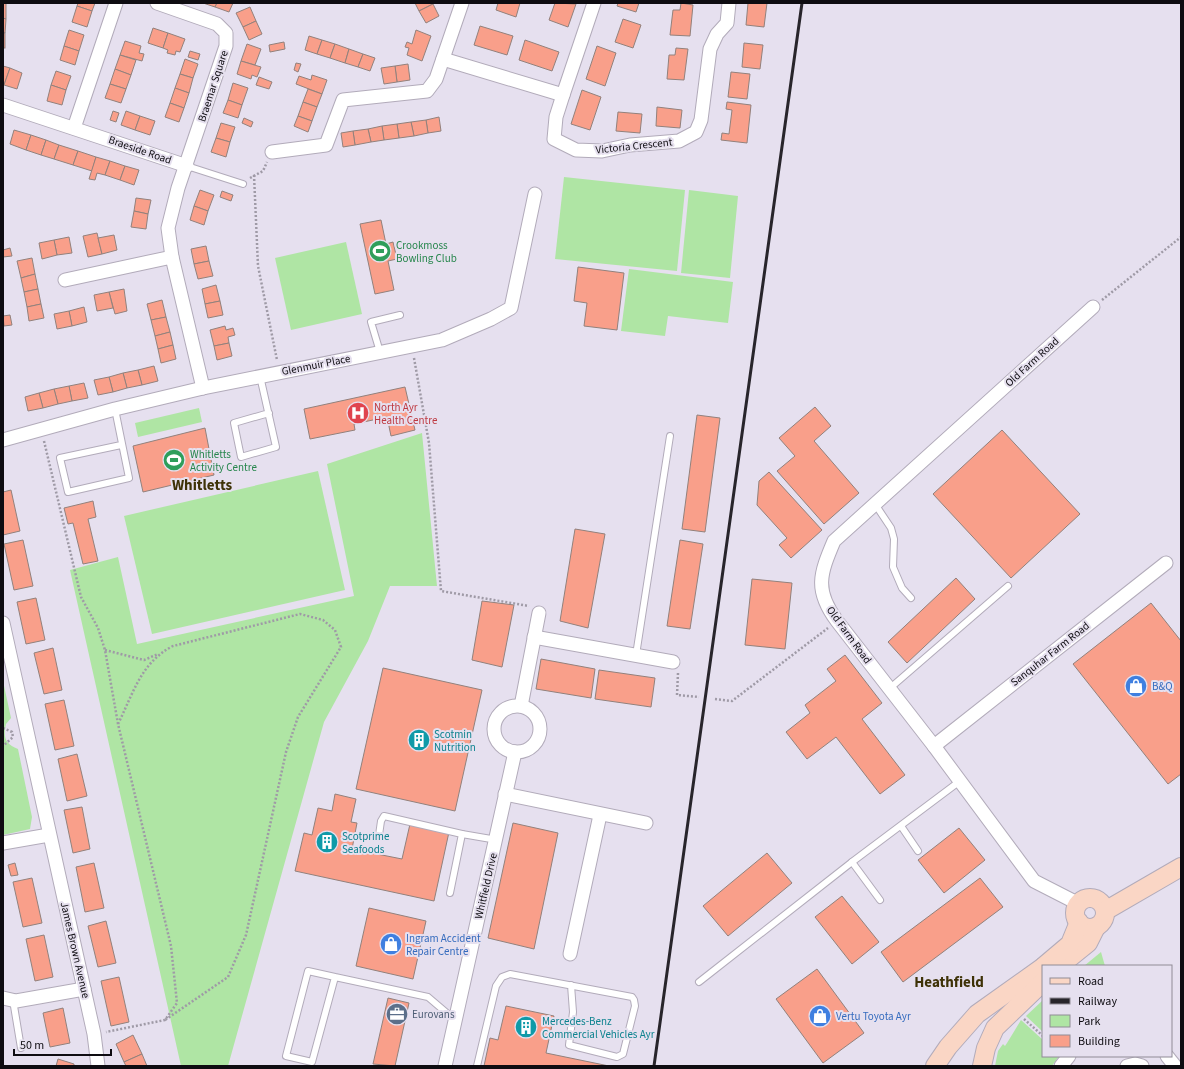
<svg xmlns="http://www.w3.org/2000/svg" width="1184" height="1069" font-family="'Source Sans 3',sans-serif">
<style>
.green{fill:#afe5a4}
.building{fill:#f99f8a;stroke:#92817c}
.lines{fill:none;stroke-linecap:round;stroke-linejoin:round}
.service-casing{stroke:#b2abba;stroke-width:8}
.minor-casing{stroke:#b2abba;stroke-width:15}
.secondary-casing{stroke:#b2abba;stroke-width:20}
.path{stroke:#9f9aa6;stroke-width:2.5;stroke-dasharray:2 2;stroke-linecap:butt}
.service{stroke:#fff;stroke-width:6}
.minor{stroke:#fff;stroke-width:13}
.secondary{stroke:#fad6c5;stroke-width:18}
.rail{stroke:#28252b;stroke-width:3}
.labels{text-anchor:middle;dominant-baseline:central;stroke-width:4;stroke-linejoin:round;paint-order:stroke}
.street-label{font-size:11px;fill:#0e0c11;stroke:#e6e0ef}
.leisure-label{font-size:11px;fill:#27864d;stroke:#e6e0ef;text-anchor:start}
.health-label{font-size:11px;fill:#be3a42;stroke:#e6e0ef;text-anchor:start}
.shop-label{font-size:11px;fill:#366cbe;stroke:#e6e0ef;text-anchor:start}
.culture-label{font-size:11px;fill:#0d838f;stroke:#e6e0ef;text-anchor:start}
.service-label{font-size:11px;fill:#4e5e75;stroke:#e6e0ef;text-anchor:start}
.district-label{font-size:15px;font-weight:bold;fill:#3e3207;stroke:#e6e0ef}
</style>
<rect width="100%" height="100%" fill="#e6e0ef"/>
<g class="green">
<polygon points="564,177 685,190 677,271 555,259"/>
<polygon points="689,190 738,196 730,278 681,273"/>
<polygon points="346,242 362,314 291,330 275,258"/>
<polygon points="629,269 733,282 728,323 668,316 665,336 621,331"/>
<polygon points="199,408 202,422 138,437 135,423"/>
<polygon points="422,433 437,586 390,586 368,641 324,722 228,1066 181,1066 70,570 118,557 137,644 354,596 327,464"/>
<polygon points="318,471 345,590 152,634 124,516"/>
<path d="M 3,681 L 11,718 L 6,724 C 3,737 5,744 18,749 L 32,817 L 30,829 L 3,835 Z"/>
<polygon points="1101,952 1105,966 1084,966"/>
<polygon points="1043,1000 1043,1032 1026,1016"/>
<polygon points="1021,1020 1043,1040 1043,1056 1059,1056 1052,1066 995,1066 998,1051 1003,1044 1005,1046 1007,1043"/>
</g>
<g class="building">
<polygon points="3,3 6,3 6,19 3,18"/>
<polygon points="78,3 95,3 92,11 77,6"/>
<polygon points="203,3 217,3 215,7"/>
<polygon points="217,3 233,3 229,12 215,7"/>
<polygon points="415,3 432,3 433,4 419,11"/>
<polygon points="498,3 520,3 516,17 496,10"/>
<polygon points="555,3 576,4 568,27 549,20"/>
<polygon points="618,3 639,3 636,12 617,6"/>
<polygon points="681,3 693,5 690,36 670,35 673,10 680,10"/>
<polygon points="748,3 767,3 764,27 746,25"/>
<polygon points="433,4 439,16 426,23 419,11"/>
<polygon points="77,6 92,11 87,27 72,22"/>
<polygon points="250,7 256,21 243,27 236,13"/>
<polygon points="3,18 6,19 5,33 3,33"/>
<polygon points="623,19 641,25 633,48 615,42"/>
<polygon points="256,21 262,34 249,40 243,27"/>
<polygon points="480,26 513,36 507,55 474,45"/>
<polygon points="153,28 168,33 163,48 148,43"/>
<polygon points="69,30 84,35 79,51 64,46"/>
<polygon points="416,30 431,36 422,61 407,55 409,48 405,47 407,42 412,44"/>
<rect x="3" y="33" width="2" height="15"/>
<polygon points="168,33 185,39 180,52 176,51 175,55 167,53 168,50 163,48"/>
<polygon points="309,36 322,40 317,54 305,50"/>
<polygon points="322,40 335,44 330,58 317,54"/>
<polygon points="525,40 559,52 552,71 519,60"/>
<polygon points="125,41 141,46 139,53 144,54 142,61 120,55"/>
<polygon points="284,42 285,49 270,52 269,45"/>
<polygon points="744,43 763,45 760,69 742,67"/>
<polygon points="247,44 261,49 255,65 241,61"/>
<polygon points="335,44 349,49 345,63 330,58"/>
<polygon points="64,46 79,51 75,65 60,60"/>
<polygon points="597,46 616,53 605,86 586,79"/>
<polygon points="676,48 688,49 684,80 667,79 669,55 675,55"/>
<polygon points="349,49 363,54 358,67 345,63"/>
<polygon points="190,51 200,54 198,60 188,57"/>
<polygon points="363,54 375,58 370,71 358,67"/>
<polygon points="120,55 136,60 131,75 115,69"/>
<polygon points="185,59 198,64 193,78 180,74"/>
<polygon points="241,61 261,67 257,77 252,75 251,79 237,74"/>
<polygon points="296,63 301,64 298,72 294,70"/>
<polygon points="408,64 410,80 397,82 395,66"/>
<polygon points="3,66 10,68 4,85 3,84"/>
<polygon points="395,66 397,82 384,84 381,68"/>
<polygon points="10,68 22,73 17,89 4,85"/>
<polygon points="115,69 131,75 126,89 110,84"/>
<polygon points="56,71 71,76 66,90 51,85"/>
<polygon points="731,72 750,74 747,99 728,97"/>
<polygon points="180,74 193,78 189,93 175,88"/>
<polygon points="312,75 327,80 322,94 296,84 299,76 311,80"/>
<polygon points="259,77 272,82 269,89 256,85"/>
<polygon points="233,83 248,88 242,105 228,100"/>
<polygon points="110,84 126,89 121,103 105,98"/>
<polygon points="51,85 66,90 62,105 47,101"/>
<polygon points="175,88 189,93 184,108 170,103"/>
<polygon points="308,89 322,94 317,107 303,102"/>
<polygon points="582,90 601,97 590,130 571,124"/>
<polygon points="228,100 242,105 238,118 223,113"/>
<polygon points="303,102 317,107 312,121 298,116"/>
<polygon points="727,102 751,105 747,143 721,140 722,133 729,134 732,110 726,109"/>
<polygon points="170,103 184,108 179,122 165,117"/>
<polygon points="657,107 682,110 680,128 656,126"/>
<polygon points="113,111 119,113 116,122 110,120"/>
<polygon points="126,111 140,116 135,130 121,125"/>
<polygon points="618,112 642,114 640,133 616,131"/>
<polygon points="140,116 155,121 150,135 135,130"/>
<polygon points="298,116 312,121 308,132 294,126"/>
<polygon points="439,117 441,131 428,133 426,120"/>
<polygon points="244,118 253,122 251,127 242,123"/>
<polygon points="426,120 428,133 414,136 411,122"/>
<polygon points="411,122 414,136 399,138 397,124"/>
<polygon points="221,123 235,127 230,142 216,138"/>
<polygon points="397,124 399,138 384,140 382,126"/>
<polygon points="382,126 384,140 371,142 368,129"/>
<polygon points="368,129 371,142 355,145 353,131"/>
<polygon points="14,130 31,135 26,150 10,144"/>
<polygon points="353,131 355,145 343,147 341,133"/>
<polygon points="31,135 46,140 41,155 26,150"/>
<polygon points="216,138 230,142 226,157 211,152"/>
<polygon points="46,140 59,145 54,159 41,155"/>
<polygon points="59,145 78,151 73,165 54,159"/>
<polygon points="78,151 96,157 92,171 73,165"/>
<polygon points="96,157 110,161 105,175 97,173 95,180 89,179"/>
<polygon points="110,161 125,166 120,180 105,175"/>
<polygon points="125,166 139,170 134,185 120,180"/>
<polygon points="200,190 214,195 208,211 194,206"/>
<polygon points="222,191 233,195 231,201 220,197"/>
<polygon points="136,198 151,200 148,214 134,211"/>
<polygon points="194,206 208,211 204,225 190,220"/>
<polygon points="134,211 148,214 146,229 131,227"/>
<polygon points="381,220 386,244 393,242 397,259 388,261 394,290 375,294 360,224"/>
<polygon points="97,233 102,254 88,257 83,236"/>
<polygon points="114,235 117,250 102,254 98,238"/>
<polygon points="69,237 72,253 57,255 54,240"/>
<polygon points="54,240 57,255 42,259 39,243"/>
<polygon points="206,246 209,261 194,264 191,249"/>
<polygon points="10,248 12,256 3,257 3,250"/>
<polygon points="32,258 35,274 21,278 17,261"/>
<polygon points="209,261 213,276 198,279 194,264"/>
<polygon points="578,267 624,273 617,330 584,326 587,303 574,301"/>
<polygon points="35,274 38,289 24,292 21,278"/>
<polygon points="216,285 220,301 205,304 202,289"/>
<polygon points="38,289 41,304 27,307 24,292"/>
<polygon points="124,289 127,311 115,314 109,292"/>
<polygon points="109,292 113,308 97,311 94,295"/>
<polygon points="162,300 166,317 151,320 147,304"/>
<polygon points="220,301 223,315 208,318 205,304"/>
<polygon points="41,304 44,318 29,321 27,307"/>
<polygon points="84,307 87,322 72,326 69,311"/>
<polygon points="69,311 72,326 57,329 54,314"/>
<polygon points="10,315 12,325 4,326 3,316"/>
<polygon points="166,317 170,332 155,336 151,320"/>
<polygon points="225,326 226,330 233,328 235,335 228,337 229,343 214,346 210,330"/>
<polygon points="170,332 173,345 158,349 155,336"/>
<polygon points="229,343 232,356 217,360 214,346"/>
<polygon points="173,345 176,359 161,363 158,349"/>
<polygon points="154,366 158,381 142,385 138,370"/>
<polygon points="138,370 142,385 127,388 123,373"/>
<polygon points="123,373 127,388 113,392 109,377"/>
<polygon points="109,377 113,392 98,395 94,380"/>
<polygon points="84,383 88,398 72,401 69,386"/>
<polygon points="69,386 72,401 58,404 54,389"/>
<polygon points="405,387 415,430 391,436 387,417 354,424 355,430 310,439 304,409"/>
<polygon points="54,389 58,404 43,408 39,393"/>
<polygon points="39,393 43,408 28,411 25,397"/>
<polygon points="815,407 831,426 814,441 859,493 824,524 777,471 795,456 779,438"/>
<polygon points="697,415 720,418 705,532 682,529"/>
<polygon points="205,428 214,475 143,492 133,446"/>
<polygon points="1002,430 1080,514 1011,578 933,494"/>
<polygon points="769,472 822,530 791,558 779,545 787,538 757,505 759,481"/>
<polygon points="11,490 20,531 3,535 3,492"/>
<polygon points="93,501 96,517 88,519 98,561 83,564 73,523 68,524 64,508"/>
<polygon points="575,529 605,534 588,628 560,621"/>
<polygon points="23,540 33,586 14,590 4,544"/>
<polygon points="680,540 703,544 690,629 667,626"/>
<polygon points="956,578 975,599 907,663 888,642"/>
<polygon points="752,579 792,583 785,649 745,645"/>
<polygon points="36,598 45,640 26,644 17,602"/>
<polygon points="482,601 514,605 502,667 472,660"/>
<polygon points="1151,603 1181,641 1181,774 1168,784 1073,664"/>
<polygon points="53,648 62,690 44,694 34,653"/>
<polygon points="845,655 882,703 862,719 905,775 880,794 836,737 807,759 786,732 810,713 805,705 836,681 827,669"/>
<polygon points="541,659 595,669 591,698 536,689"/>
<polygon points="383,668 482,690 455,811 356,789"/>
<polygon points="599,670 655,678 651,707 595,699"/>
<polygon points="64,700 74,746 55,750 45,704"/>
<polygon points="77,754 87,796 67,801 58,759"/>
<polygon points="335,794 356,799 351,822 357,823 352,849 402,859 410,824 449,832 434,901 295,871 304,833 312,835 318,808 332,811"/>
<polygon points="82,807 90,849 73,853 64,810"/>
<polygon points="513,823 558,833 534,949 488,938"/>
<polygon points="959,828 985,860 944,893 918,860"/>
<polygon points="767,853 792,883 728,936 703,906"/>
<polygon points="15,863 18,875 11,876 8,865"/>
<polygon points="94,863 104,908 85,912 76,867"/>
<polygon points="32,878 42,923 23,927 13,882"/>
<polygon points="980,878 1003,907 903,982 881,952"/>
<polygon points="842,896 879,942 852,964 815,917"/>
<polygon points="369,908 426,921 413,979 356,966"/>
<polygon points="106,921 116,963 98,967 88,926"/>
<polygon points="44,935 53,977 35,981 26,939"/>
<polygon points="817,969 864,1033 823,1063 776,999"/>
<polygon points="119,977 129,1022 111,1026 101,981"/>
<polygon points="388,998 409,1003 395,1066 373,1064"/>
<polygon points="506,1006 554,1016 546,1053 609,1066 484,1066 490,1038 498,1040"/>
<polygon points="63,1008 70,1043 50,1047 43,1013"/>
<polygon points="133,1035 142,1054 124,1062 116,1044"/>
<polygon points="142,1054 147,1066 126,1066 124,1062"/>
<polygon points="58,1059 74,1064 74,1066 56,1066"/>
</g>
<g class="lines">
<g class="service-casing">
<g id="service">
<polyline points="187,166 243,184"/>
<polyline points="380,352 371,322 400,315"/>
<polyline points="260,376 276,447 241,457 234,423 269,413"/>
<polyline points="115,409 129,478 68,492 60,458 121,445"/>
<polyline points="875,504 891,528 894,539 893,567 902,588 911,598"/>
<polyline points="636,655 670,436"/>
<polyline points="889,689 1008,586"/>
<polyline points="901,826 918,851"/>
<polyline points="379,835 381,821 384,816 462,834 497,840"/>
<polyline points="450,893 462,834"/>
<polyline points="880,900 852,862 960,781"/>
<polyline points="335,977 308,971 286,1056 312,1062 335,977 428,997 455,1020"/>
<polyline points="699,982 852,862"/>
<polyline points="13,1000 21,1048"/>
<polyline points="477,1066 496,986 502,977 510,974 632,997 634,1000 635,1006 623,1054 617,1057 569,1045 573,1012 571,985"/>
</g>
</g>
<g class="minor-casing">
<g id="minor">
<polyline points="157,3 217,24 226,33 226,46 178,188 168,228 172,257 203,388"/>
<polyline points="594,3 563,95 556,117 554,139 576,150 602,151 630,145 679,141 696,132 701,120 710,49 717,34 727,23 729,3"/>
<polyline points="443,59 563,95"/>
<polyline points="3,105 187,166"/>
<polyline points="74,128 116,3"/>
<polyline points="272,152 326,145 343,100 427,91 436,79 462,3"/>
<polyline points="65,280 172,257"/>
<polyline points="3,440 115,409 203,388 442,340 491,319 511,308 535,194"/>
<polyline points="3,623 94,1034 98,1066"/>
<polyline points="534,637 673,662"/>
<polyline points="521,706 539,613"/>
<circle cx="517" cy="729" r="23"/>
<polyline points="934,746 1166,563"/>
<polyline points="505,794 646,823"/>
<polyline points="3,843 49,835"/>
<path d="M 1079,904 L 1034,881 L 934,746 L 837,621 C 814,590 820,574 834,541 L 1093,307"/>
<polyline points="570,954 600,815"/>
<polyline points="3,998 16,1001 84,989"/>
<polyline points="1167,1056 1175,1066"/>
<polyline points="445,1066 515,752"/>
<polyline points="1061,1066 1069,1056"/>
<polyline points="1127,1066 1135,1064 1142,1066"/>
</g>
</g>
<g class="secondary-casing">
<g id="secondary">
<circle cx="1090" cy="913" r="15"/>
<polyline points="1105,911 1181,867"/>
<polyline points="1062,964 1088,943 1096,927"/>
<polyline points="1044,966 1070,944 1079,922"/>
<polyline points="935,1066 948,1047 977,1014 1043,967"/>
<polyline points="982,1066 986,1048 995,1028 1043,982"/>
</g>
</g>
<g class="path">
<polyline points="254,175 258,266 277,360"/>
<polyline points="250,178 263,171 267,162"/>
<polyline points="1102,300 1181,237"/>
<polyline points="414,358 429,443 441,591 529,606"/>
<polyline points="44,441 81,597 98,628 105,650 118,724 171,946 177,1003 165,1020 106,1032"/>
<polyline points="105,650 144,660 158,654"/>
<polyline points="678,673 677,695 699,697"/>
<polyline points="715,699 732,701 828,628"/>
<path d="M 118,724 C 133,694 141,662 173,646 L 300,614 L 323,620 L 335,630 L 341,647 L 298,717 L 286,752 L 246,935 L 228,977 L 165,1020"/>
<polyline points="3,728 12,732 13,737 3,746"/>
<polyline points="1024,1019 1043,1036"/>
</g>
<use href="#service" class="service"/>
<use href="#minor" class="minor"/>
<use href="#secondary" class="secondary"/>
<polyline class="rail" points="654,1066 802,3"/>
</g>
<defs>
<g id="stadium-disc" transform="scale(1.15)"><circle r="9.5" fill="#2e9e5b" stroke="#e6e0ef"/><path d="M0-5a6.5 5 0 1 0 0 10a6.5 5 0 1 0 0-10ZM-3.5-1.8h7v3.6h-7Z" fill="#fff"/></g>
<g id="hospital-disc" transform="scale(1.15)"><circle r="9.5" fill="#e0444e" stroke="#e6e0ef"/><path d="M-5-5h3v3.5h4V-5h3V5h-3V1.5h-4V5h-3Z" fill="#fff"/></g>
<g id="shop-disc" transform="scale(1.15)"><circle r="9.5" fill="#3f7fe0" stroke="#e6e0ef"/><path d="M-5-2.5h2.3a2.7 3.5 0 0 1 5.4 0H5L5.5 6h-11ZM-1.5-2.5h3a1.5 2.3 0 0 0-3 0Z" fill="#fff"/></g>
<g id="building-disc" transform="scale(1.15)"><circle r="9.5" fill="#0f9aa8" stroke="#e6e0ef"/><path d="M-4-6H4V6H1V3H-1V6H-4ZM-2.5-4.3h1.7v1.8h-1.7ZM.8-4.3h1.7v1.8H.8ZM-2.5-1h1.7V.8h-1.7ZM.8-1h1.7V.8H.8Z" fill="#fff"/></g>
<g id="office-disc" transform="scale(1.15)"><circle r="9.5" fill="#5c6f8a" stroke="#e6e0ef"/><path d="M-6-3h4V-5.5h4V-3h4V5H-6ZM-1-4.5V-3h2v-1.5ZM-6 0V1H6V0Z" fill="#fff"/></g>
</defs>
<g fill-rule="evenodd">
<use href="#stadium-disc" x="380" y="251"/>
<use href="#hospital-disc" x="358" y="413"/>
<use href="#stadium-disc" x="174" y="460"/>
<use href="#shop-disc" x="1136" y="686"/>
<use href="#building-disc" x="419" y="740"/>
<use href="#building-disc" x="327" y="842"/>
<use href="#shop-disc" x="391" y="944"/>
<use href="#office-disc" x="397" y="1014"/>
<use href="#shop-disc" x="820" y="1016"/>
<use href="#building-disc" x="526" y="1027"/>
</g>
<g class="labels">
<g class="street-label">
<text transform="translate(213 86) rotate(-72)">Braemar Square</text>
<text transform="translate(634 146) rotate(-6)">Victoria Crescent</text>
<text transform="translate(140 150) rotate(19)">Braeside Road</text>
<text transform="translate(1032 362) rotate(-42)">Old Farm Road</text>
<text transform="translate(316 365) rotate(-11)">Glenmuir Place</text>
<text transform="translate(849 635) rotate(54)">Old Farm Road</text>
<text transform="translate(1050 654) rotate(-38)">Sanquhar Farm Road</text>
<text transform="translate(486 886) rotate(-77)">Whitfield Drive</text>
<text transform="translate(75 950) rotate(77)">James Brown Avenue</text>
</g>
<g class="leisure-label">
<text x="396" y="245">Crookmoss<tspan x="396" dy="13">Bowling Club</tspan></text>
<text x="190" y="454">Whitletts<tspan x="190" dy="13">Activity Centre</tspan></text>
</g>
<g class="health-label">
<text x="374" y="407">North Ayr<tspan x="374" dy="13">Health Centre</tspan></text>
</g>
<g class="shop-label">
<text x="1152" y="686">B&amp;Q</text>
<text x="406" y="938">Ingram Accident<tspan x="406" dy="13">Repair Centre</tspan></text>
<text x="836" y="1016">Vertu Toyota Ayr</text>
</g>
<g class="culture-label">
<text x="434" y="734">Scotmin<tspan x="434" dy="13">Nutrition</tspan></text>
<text x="342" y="836">Scotprime<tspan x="342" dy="13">Seafoods</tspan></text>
<text x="542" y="1021">Mercedes-Benz<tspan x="542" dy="13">Commercial Vehicles Ayr</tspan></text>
</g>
<g class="service-label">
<text x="412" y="1014">Eurovans</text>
</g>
<g class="district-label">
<text x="202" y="485">Whitletts</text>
<text x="949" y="982">Heathfield</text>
</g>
</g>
<rect width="1184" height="1069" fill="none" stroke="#0e0c11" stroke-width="8"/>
<rect x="1042" y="965" width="130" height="92" fill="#e6e0ef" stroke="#908b96"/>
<rect x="1050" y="978" width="20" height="6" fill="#fad6c5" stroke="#908b96"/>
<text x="1078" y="985" font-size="12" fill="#0e0c11">Road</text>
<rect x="1050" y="998" width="20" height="6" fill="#28252b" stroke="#908b96"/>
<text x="1078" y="1005" font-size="12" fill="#0e0c11">Railway</text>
<rect x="1050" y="1015" width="20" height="12" fill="#afe5a4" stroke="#908b96"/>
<text x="1078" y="1025" font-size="12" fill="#0e0c11">Park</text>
<rect x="1050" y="1035" width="20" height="12" fill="#f99f8a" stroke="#908b96"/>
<text x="1078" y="1045" font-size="12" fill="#0e0c11">Building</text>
<path d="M14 1049v6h97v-6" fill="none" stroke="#0e0c11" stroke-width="2"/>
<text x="20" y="1049" font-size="12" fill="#0e0c11" stroke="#e6e0ef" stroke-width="3" paint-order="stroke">50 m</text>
</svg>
